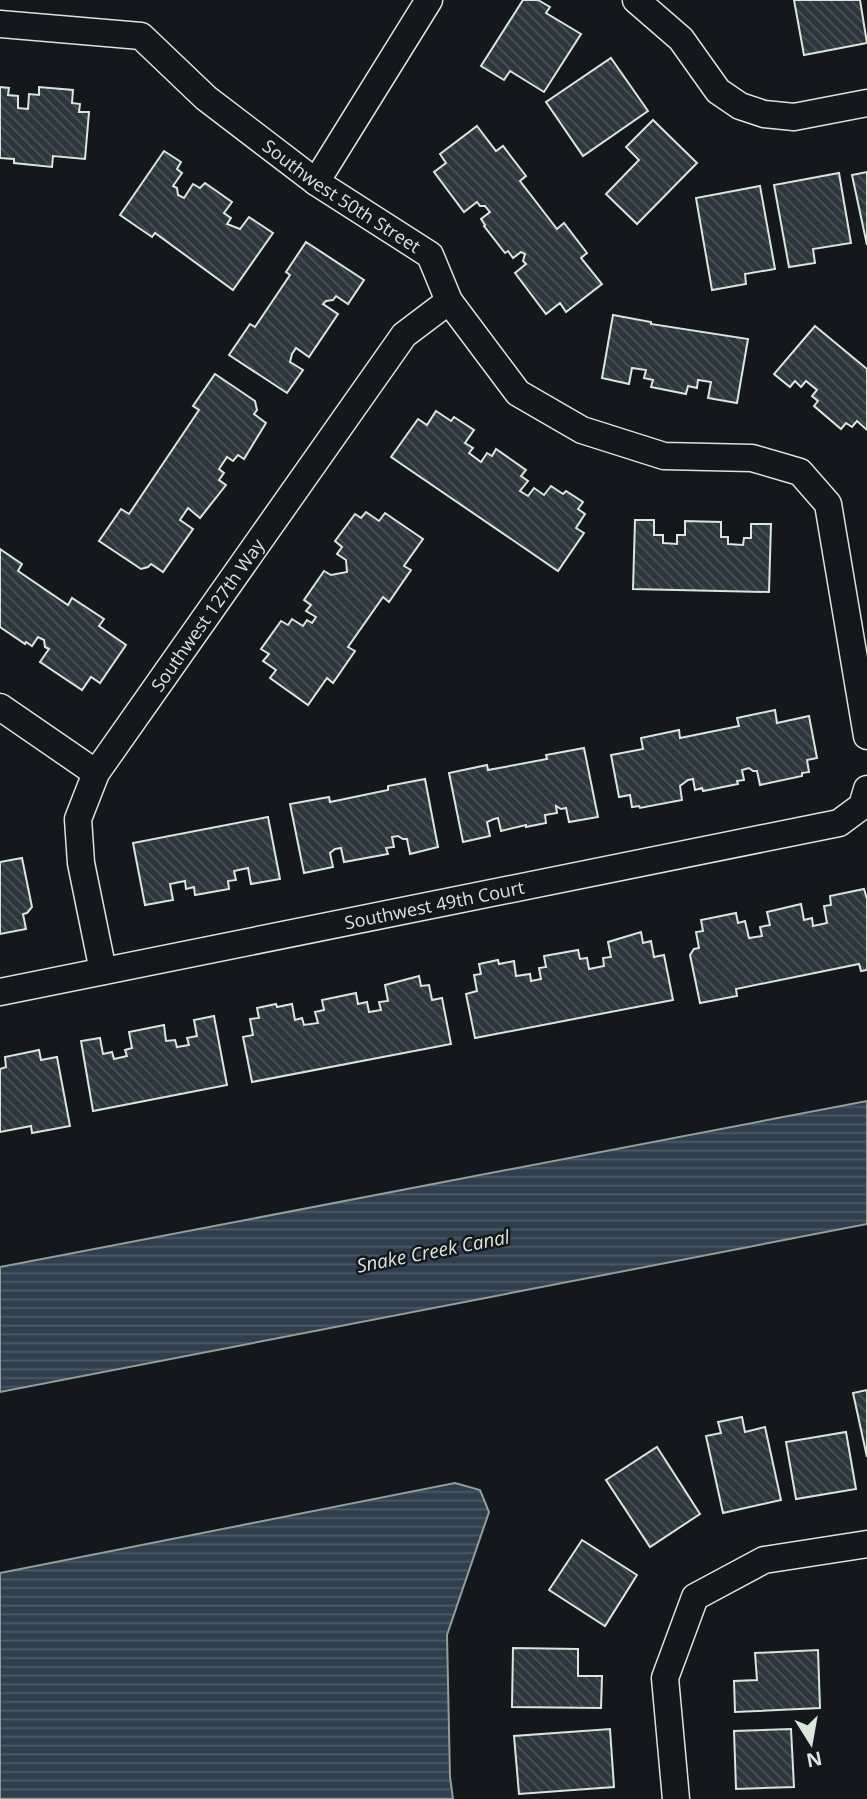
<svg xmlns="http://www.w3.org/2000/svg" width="867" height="1799" font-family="'Open Sans',sans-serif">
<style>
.water{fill:url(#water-rules);stroke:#939e99;stroke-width:2}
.building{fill:url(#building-back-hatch);stroke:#d8e6dc;stroke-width:2}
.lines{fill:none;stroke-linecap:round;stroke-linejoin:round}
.minor-casing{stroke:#d8e6dc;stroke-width:29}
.minor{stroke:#14181c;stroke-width:26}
.labels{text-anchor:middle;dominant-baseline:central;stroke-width:5;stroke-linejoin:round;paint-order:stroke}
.street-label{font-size:18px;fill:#d8e6dc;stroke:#14181c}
.water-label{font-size:19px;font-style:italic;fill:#d8e6dc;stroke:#14181c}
</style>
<defs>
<pattern id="water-rules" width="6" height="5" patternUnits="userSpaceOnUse" patternTransform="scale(1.75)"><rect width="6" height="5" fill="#2f3f4d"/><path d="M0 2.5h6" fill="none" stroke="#4c5b66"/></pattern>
<pattern id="building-back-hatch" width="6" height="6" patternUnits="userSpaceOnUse" patternTransform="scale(1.75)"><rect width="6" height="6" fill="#2c363c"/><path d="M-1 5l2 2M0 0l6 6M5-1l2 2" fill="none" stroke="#4a5358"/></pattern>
</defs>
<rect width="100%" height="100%" fill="#14181c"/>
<g class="water">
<polygon points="867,1101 867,1224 0,1392 0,1267"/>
<polygon points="455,1483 480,1490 489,1512 447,1635 450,1777 453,1799 0,1799 0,1573"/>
</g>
<g class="building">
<polygon points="523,0 538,0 550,7 546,13 581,34 544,92 510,71 504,80 481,66"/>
<polygon points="794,0 860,0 867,43 804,55"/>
<polygon points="611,58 648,111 583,156 546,102"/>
<polygon points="0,87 9,88 8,95 18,96 18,108 28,109 29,94 39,95 39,87 73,90 72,103 80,104 79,112 89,112 85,159 53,156 52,167 14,163 14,159 0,158"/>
<polygon points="653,120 697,163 637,224 606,194 639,160 626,147"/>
<polygon points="477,126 496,151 503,146 526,176 520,181 557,229 564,223 587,253 581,258 602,284 566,312 560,303 546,314 515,273 526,264 523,261 525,254 521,252 513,258 508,251 505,253 484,226 485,225 481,219 490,212 485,206 480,206 477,202 464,212 434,172 446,163 440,154"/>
<polygon points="164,151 181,162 177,169 182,173 173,186 177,188 178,195 184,198 193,184 200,188 205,183 232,202 224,213 231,218 227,224 240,229 249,217 273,233 233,290 155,233 152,237 120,215"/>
<polygon points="867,172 867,245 852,175"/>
<polygon points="839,173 851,243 813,249 815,263 789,267 774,185"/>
<polygon points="760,186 775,269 745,274 746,284 712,290 696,198"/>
<polygon points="306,242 364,280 348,304 336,296 333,300 326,301 323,304 338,314 309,357 296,348 292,354 290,362 303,370 287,393 229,355 250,324 255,327 290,275 286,272"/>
<polygon points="613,315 651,322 651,324 748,339 737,403 708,398 711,382 698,380 697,388 688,386 686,394 651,387 653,380 644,378 646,370 632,368 629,384 602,378"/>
<polygon points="815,326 867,369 867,430 857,421 852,427 846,423 841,429 814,406 818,401 812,396 817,390 806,381 801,387 795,381 790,387 774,374"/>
<polygon points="215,374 255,401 257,410 254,414 266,423 244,459 238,455 233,461 227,457 219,469 224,473 219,480 226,485 200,518 188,508 180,520 193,529 163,572 151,564 148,567 141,569 99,541 121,509 129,514 199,410 193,406"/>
<polygon points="436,411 451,421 454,417 474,430 465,443 473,448 469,453 481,462 487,453 492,456 496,449 526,470 521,476 528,481 520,491 528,496 534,488 544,495 551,486 563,494 566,491 583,502 578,509 585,514 576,528 584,533 558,571 391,457 418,419 427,425"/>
<polygon points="366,512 379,521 385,513 423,539 404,566 411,570 389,602 383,597 348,647 355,651 333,683 327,678 308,705 270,678 276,670 263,661 269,654 261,649 281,621 288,625 292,619 303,626 307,620 312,623 316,617 306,611 311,605 304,600 324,571 331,575 347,572 346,560 337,554 342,547 335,541 355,514 361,518"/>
<polygon points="635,520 654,520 654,535 663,535 663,543 677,544 677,535 685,535 685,521 721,522 721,537 728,537 728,544 743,545 744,538 751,538 751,524 771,524 769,592 633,589"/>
<polygon points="0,549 22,564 18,571 68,605 72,598 104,619 99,626 126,645 100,683 91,677 82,690 40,662 49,649 45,647 44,640 38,637 32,646 26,642 25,644 0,627"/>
<polygon points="775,710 777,723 809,716 817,758 807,760 809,772 802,773 802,776 760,785 757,771 753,771 749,768 742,770 744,780 737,781 738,784 703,791 702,788 695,790 693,779 688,780 680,786 682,800 640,808 639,806 632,807 630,795 619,797 611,755 643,749 641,738 679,730 680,738 739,726 737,718"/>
<polygon points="584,748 598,817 569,822 566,808 561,809 556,806 557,813 545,815 546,823 526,827 526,825 501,831 498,818 494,819 487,822 490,836 463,842 449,773 487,765 488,770 547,759 546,755"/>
<polygon points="425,779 438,847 410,854 407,839 403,839 398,836 392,837 394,847 386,848 388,854 344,862 341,848 335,849 330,853 333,867 304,873 290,804 329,797 330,802 388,790 388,786"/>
<polygon points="268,817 280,879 251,884 248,868 234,871 236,880 228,881 229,889 195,895 194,887 186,889 185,881 170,884 173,900 145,905 133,843"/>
<polygon points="22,858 32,907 27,913 23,914 26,929 0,934 0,862"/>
<polygon points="864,889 867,899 867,970 861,971 859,964 736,989 737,996 700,1003 690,955 694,949 699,948 696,932 703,931 701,920 736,913 738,923 745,921 749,938 762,936 760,927 770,925 767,912 801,904 804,920 812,918 813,926 827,923 824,906 831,905 830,896"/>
<polygon points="641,932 643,943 651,941 654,957 664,955 673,1000 475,1038 466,994 477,991 474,975 481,974 479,964 498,960 499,964 514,961 516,976 530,974 531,981 541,979 539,968 546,967 544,956 578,950 580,959 587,958 589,969 604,966 603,958 611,957 608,942"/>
<polygon points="419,976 421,986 429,985 432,1000 442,998 451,1044 252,1082 243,1037 253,1035 250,1019 259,1018 257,1008 276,1004 277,1007 292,1004 295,1020 302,1018 304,1025 318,1023 315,1012 324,1010 322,1000 356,993 358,1004 367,1002 369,1012 381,1010 379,1002 388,1001 385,985"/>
<polygon points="214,1016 227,1085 93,1111 81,1041 100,1038 103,1054 112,1052 114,1059 127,1056 125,1050 132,1048 129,1032 164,1025 166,1041 175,1040 177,1047 189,1045 187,1038 197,1036 194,1020"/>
<polygon points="39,1050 41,1060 57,1057 70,1126 32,1133 31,1126 0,1132 0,1069 6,1067 5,1057"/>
<polygon points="867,1390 867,1457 853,1393"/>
<polygon points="742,1417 745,1432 765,1427 781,1500 723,1513 706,1436 721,1433 718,1422"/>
<polygon points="846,1432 856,1489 796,1499 786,1442"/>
<polygon points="657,1447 700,1514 650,1547 606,1480"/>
<polygon points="582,1540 637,1575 605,1626 549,1590"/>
<polygon points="513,1648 578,1649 578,1676 602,1676 601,1708 512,1707"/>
<polygon points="818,1650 820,1708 735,1712 734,1681 757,1680 755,1653"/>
<polygon points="610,1729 614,1787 519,1794 514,1736"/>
<polygon points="791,1729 794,1787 736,1789 734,1731"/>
</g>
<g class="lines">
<g class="minor-casing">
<g id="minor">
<polyline points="636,0 681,39 718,91 740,106 764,114 794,117 867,103"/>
<path id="s1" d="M 0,24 L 141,36 L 206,98 L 316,182 L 430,255 L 449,301 L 518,393 L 582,430 L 664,456 L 752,458 L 800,472 L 828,504 L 867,736"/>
<polyline points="316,182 429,0"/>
<polyline points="0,707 96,773"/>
<path id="s2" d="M 103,971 L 81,863 L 78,819 L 96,773 L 404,335 L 449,301"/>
<path id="s3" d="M 0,992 L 839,823 L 862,806 L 867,789"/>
<polyline points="676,1799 665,1678 695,1597 764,1560 867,1544"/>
</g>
</g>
<use href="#minor" class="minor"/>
</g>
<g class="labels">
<g class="street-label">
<text stroke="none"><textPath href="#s1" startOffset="399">Southwest 50th Street</textPath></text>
<text stroke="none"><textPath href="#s2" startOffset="397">Southwest 127th Way</textPath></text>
<text stroke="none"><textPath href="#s3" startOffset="443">Southwest 49th Court</textPath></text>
</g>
<g class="water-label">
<text transform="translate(433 1251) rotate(-11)">Snake Creek Canal</text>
</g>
</g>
<g transform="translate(811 1743) rotate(169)" stroke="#14181c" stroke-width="5" paint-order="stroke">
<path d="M0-5L12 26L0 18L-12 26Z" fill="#d8e6dc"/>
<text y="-10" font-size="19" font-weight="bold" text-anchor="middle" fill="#d8e6dc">N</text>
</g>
</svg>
